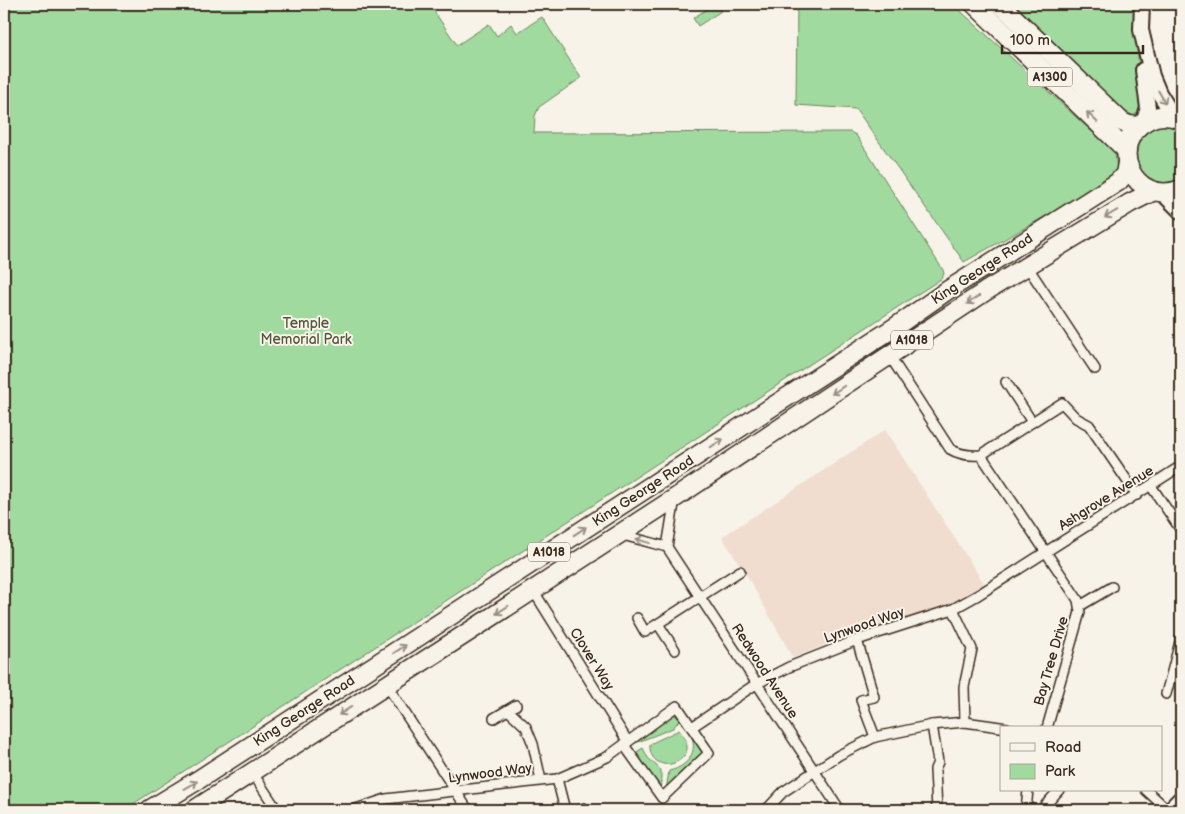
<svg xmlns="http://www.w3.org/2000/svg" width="1185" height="814" font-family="'Balsamiq Sans',sans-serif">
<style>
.built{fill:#f0ddd0}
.green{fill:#a1da9f;stroke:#6e825e}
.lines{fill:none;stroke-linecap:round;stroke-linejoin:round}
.street-casing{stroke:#3b2a1e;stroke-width:12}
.secondary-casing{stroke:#3b2a1e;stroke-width:18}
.primary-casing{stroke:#3b2a1e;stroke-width:19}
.highway-casing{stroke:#3b2a1e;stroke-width:21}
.street{stroke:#f7f3e8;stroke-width:9}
.secondary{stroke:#f7f3e8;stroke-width:14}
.primary{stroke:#f7f3e8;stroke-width:15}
.highway{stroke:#f7f3e8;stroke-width:18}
.oneway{stroke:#998e83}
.labels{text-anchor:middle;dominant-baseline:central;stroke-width:4;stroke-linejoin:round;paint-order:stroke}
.shield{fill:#f7f3e8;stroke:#73665b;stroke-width:1}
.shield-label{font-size:12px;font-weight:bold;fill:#3b2a1e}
.street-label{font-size:14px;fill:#3b2a1e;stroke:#f7f3e8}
.park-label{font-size:14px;fill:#54563e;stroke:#f7f3e8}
</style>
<rect width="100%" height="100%" fill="#f7f3e8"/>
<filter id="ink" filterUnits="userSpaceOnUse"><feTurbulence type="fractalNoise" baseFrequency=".02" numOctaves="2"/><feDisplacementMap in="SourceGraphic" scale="10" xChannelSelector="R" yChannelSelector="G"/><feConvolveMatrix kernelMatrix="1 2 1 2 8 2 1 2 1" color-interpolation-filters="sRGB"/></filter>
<g filter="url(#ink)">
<polygon class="built" points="885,430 985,585 964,597 936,609 842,638 793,658 747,576 722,537"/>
<g class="green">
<polygon points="4,4 429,4 457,45 489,24 497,36 511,24 517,33 542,17 581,78 539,107 535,116 534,133 850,132 856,135 943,270 944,274 941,279 124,810 4,810"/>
<polygon points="704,4 716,4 721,11 698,26 693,18 707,9"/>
<polygon points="797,4 953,4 1115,153 1117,171 1101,185 964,262 856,109 796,105"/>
<polygon points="1014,4 1136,4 1136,43 1144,101 1140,112 1133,116 1125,111"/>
<path d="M 1161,125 L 1171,125 L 1181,129 L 1181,180 C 1142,201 1115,141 1161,125 Z"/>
<polygon points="673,714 680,719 673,728 633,744 632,741"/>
<path d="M 687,728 L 689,728 L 706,752 L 666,790 L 669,771 C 691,766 701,747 687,728 Z"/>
<path d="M 679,730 L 686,740 L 686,753 C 674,772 648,766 650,744 Z"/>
<polygon points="643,748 648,758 661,770 661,793 635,753"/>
</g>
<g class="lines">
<g class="street-casing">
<g id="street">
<polyline points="1027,266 1095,369"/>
<path d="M 889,355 L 950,449 C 960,455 969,456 981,455 L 1062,403 L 1076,418 L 1089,425 L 1137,495"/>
<polyline points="1006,382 1032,422"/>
<polyline points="981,455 1078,600 1080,612 1047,728"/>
<polyline points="1151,486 1181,530"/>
<polyline points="675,498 667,547 840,810"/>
<polyline points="619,534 667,547"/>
<polyline points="533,590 628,742"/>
<polyline points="1080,606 1112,587"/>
<polyline points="953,609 972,649 964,687 965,722"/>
<polyline points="637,618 645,632 740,571"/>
<polyline points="658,624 675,650"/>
<polyline points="857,640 874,697 861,700 875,737"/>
<polyline points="386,684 468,810"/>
<polyline points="1166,694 1181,638"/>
<polyline points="508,710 526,727 533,744 541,780"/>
<polyline points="494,718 516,705"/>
<polyline points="932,725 938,762 935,769 937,810"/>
<polyline points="692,727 756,684 789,667 857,640 953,609 978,595 1181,466"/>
<polyline points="252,772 277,810"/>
<polyline points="557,779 565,810"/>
<polyline points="1146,790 1168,810"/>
<polyline points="353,810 386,799 557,779 607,757 677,706 709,753 662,798 624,745"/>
<polyline points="580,810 584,808"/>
<polyline points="766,810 783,792 839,755 875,737 932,725 965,722 1007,728"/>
<polyline points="1026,810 1028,790"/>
<polyline points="1041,810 1059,790"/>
</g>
</g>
<g class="secondary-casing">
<g id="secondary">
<polyline points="1142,4 1141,30 1152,76 1159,93 1174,117"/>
<polyline points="1143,123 1148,108 1143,70"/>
<polyline points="1169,810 1181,798"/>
</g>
</g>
<g class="primary-casing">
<polyline id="primary" points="1163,193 1181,211"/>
</g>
<g class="highway-casing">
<g id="highway">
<polyline points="974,4 1127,151"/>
<polyline points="1000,4 1122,122 1129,125 1139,126"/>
<path d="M 1181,120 C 1170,115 1159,114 1148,120 C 1104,143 1134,208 1181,189"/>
<polyline points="149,810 198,780 898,325 948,290 1118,182 1125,174 1127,163"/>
<polyline points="194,810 675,498 986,291 1130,203 1154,191"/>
</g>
</g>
<use href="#street" class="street"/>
<use href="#secondary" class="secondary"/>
<use href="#primary" class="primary"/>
<use href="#highway" class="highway"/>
</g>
<defs><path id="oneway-shaft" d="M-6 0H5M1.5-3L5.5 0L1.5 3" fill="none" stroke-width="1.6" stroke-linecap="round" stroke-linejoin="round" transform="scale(1.25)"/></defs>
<g class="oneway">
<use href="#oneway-shaft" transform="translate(1162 97) rotate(60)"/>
<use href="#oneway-shaft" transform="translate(1092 117) rotate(-136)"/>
<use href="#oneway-shaft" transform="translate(1111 214) rotate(149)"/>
<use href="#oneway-shaft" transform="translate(973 300) rotate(146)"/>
<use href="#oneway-shaft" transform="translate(838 390) rotate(146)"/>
<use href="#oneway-shaft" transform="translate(717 443) rotate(-33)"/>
<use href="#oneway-shaft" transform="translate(580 531) rotate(-33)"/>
<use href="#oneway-shaft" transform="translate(643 541) rotate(-165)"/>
<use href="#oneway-shaft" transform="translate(502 610) rotate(147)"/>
<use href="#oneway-shaft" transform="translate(400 649) rotate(-33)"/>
<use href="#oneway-shaft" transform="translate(345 711) rotate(147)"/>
<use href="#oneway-shaft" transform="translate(191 785) rotate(-31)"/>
</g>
</g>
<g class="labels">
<g class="shield">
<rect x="1027.5" y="67.5" width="45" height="19" rx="4"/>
<rect x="891" y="330.5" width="42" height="19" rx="4"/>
<rect x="528" y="542.5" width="42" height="19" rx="4"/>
</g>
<g class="shield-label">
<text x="1050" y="77">A1300</text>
<text x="912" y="340">A1018</text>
<text x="549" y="552">A1018</text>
</g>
<g class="street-label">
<text transform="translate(982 269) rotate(-33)">King George Road</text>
<text transform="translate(643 491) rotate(-33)">King George Road</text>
<text transform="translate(1106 498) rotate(-32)">Ashgrove Avenue</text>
<text transform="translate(864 625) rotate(-19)">Lynwood Way</text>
<text transform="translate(592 659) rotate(58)">Clover Way</text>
<text transform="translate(1051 661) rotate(-74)">Bay Tree Drive</text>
<text transform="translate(765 671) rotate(57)">Redwood Avenue</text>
<text transform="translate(304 711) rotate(-33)">King George Road</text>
<text transform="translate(490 773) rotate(-7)">Lynwood Way</text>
</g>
<g class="park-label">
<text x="306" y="323">Temple<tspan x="306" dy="16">Memorial Park</tspan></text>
</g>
</g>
<rect width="1185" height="814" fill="none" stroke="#f7f3e8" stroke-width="20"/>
<rect x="10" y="10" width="1165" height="794" fill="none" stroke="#3b2a1e" stroke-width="2" filter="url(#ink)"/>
<rect x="1000" y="726" width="162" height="65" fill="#f7f3e8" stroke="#aca397"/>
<rect x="1010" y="743" width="25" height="8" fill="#f7f3e8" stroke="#aca397"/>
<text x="1045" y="752" font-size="15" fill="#3b2a1e">Road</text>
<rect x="1010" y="764" width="25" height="15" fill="#a1da9f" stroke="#aca397"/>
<text x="1045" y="776" font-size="15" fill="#3b2a1e">Park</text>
<path d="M1002 45v8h141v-8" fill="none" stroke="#3b2a1e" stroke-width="2.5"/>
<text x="1010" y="45" font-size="15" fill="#3b2a1e" stroke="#f7f3e8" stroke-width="4" paint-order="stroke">100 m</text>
</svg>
